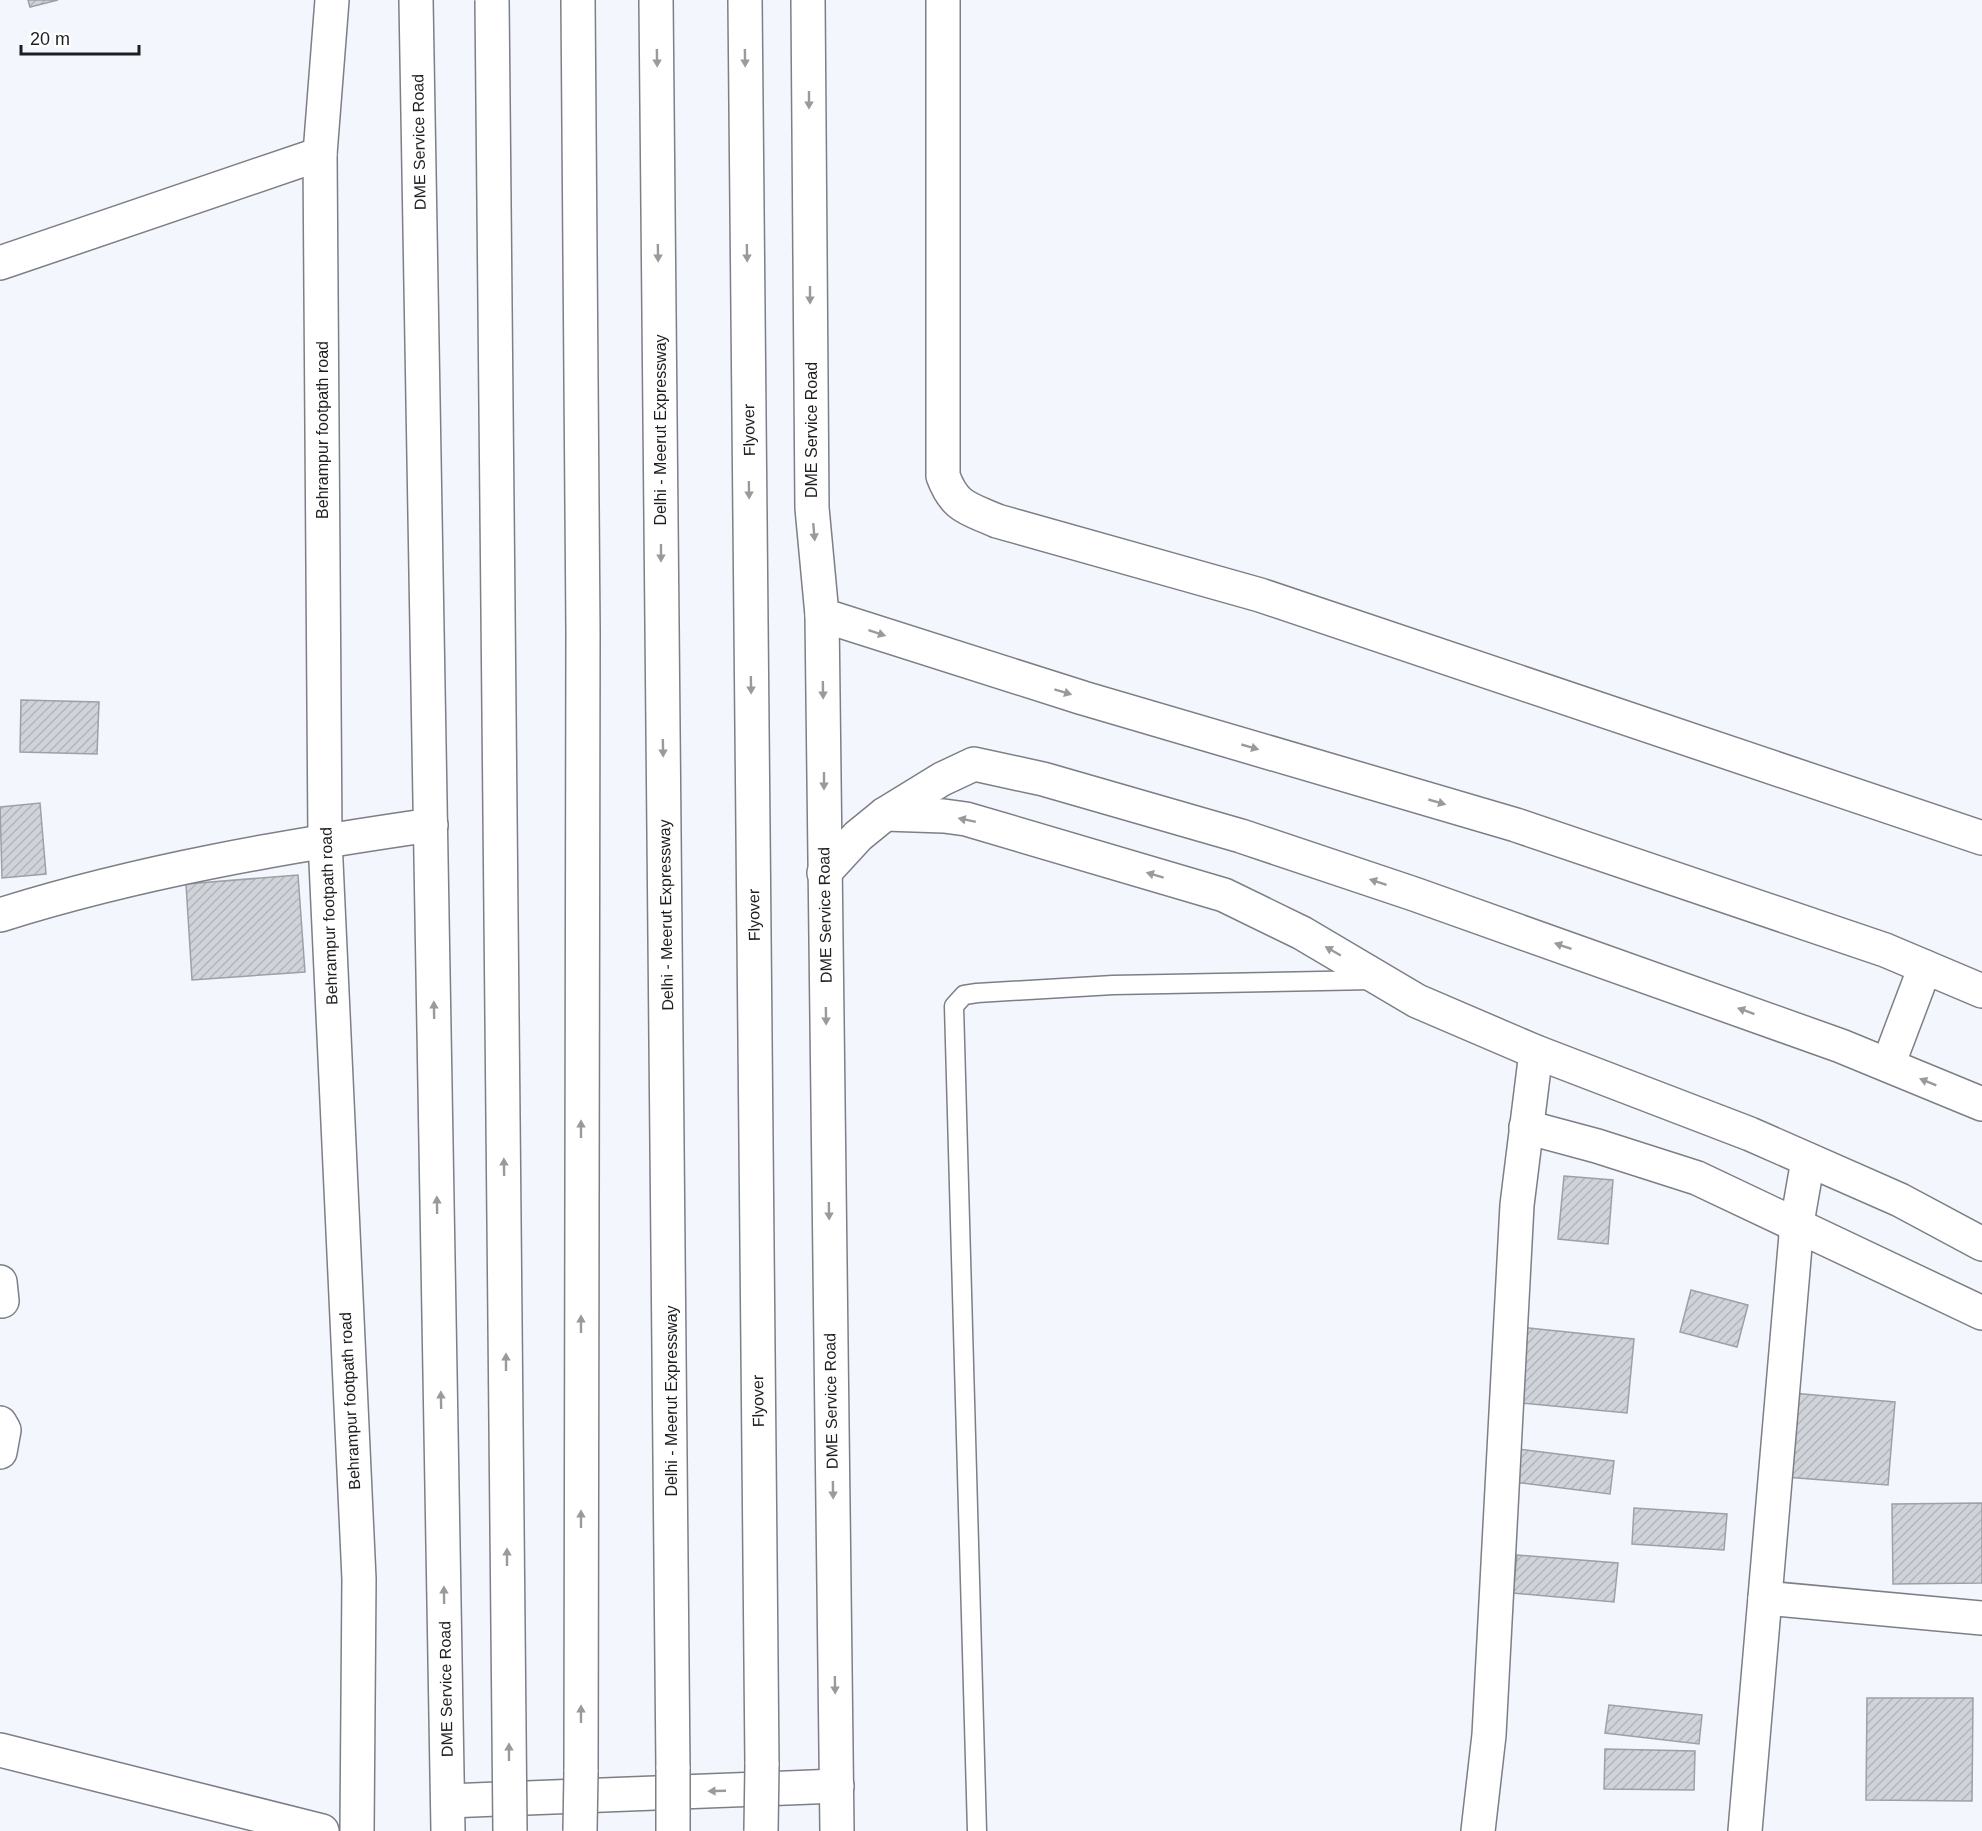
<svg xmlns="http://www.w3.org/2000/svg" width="1982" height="1831" font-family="Helvetica,sans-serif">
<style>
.building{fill:url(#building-hatch);stroke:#9da0a6;stroke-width:1.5}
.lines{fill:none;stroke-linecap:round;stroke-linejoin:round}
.lane-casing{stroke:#7c7f85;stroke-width:21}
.street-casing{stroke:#7c7f85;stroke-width:36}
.secondary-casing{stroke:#7c7f85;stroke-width:36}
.highway-casing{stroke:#7c7f85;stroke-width:36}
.lane{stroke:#fff;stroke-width:18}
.street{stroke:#fff;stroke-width:33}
.secondary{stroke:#fff;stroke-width:33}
.highway{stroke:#fff;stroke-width:33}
.highway-bridge-casing{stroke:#7c7f85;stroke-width:36;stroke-linecap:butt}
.highway-bridge{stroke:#fff;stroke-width:33}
.oneway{fill:#999a9b}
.labels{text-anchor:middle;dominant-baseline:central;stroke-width:4.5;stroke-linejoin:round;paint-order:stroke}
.street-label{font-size:16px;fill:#1c1e20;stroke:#fff}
</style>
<defs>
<pattern id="building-hatch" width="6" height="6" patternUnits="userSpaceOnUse" patternTransform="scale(1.5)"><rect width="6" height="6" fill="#d0d4da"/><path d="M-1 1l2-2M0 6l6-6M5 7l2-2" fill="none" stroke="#b2b6bb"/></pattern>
</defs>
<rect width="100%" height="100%" fill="#f3f6fd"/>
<g class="building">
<polygon points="28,0 58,0 30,7"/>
<polygon points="21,700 99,702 97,754 20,752"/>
<polygon points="40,803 46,874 2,878 0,807"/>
<polygon points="298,875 305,972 192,980 186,884"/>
<polygon points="1564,1176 1613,1180 1608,1244 1558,1239"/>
<polygon points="1691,1290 1748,1305 1737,1347 1680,1332"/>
<polygon points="1519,1327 1634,1339 1627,1413 1511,1402"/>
<polygon points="1792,1393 1895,1402 1888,1485 1785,1477"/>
<polygon points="1517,1449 1614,1461 1610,1494 1513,1482"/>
<polygon points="1982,1503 1982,1583 1893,1584 1892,1504"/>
<polygon points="1634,1508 1727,1514 1724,1550 1632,1544"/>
<polygon points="1517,1555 1618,1563 1614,1602 1513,1593"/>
<polygon points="1867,1698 1973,1698 1972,1801 1866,1800"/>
<polygon points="1609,1705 1702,1715 1699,1744 1605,1733"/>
<polygon points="1605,1749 1695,1751 1694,1790 1604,1789"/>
</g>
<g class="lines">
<g class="lane-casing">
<polyline id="lane" points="977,1831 954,1006 964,995 977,993 1113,985 1373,980"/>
</g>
<g class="street-casing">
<g id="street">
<polyline points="332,0 320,154 325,840 359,1579 357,1831"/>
<polyline points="0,263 320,154"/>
<path d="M 0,915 C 140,871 286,846 431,825"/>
<polyline points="1526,1127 1597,1146 1697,1178 1982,1313"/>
<polyline points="0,1282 2,1301"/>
<polyline points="0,1423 4,1430 0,1452"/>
<polyline points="1765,1598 1982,1618"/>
<polyline points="0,1750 322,1831"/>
<polyline points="1478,1831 1489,1735 1517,1205 1536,1052"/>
<polyline points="1745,1831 1797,1223 1808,1160"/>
</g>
</g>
<g class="secondary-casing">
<g id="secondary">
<polyline points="416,0 448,1831"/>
<polyline points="808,0 812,508 822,615 837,1831"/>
<path d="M 943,0 L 943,476 C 955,508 968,508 997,521 L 1260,595 L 1982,838"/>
<polyline points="822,615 1083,698 1516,825 1885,950 1982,991"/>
<polyline points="885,814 944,816 966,819 1224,895 1302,933 1417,1001 1536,1052 1750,1134 1900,1200 1982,1244"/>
<polyline points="824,873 858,836 885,814 942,779 974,764 1043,779 1241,836 1414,894 1841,1046 1982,1104"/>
<polyline points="1888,1065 1925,967"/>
<polyline points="448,1801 837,1786"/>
</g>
</g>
<g class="highway-casing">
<g id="highway">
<polyline points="578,0 583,632 581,1772"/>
<polyline points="656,0 673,1769"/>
<polyline points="745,0 762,1765"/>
</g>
</g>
<use href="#lane" class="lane"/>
<use href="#street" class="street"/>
<use href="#secondary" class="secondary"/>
<use href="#highway" class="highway"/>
<g class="highway-bridge-casing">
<g id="highway-bridge">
<polyline points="492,0 510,1831"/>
<polyline points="580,1831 581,1772"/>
<polyline points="673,1831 673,1769"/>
<polyline points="761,1831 762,1765"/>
</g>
</g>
<use href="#highway-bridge" class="highway-bridge"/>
</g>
<defs><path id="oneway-solid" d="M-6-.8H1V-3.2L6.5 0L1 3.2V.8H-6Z" transform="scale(1.5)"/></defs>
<g class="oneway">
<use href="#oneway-solid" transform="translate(657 58) rotate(89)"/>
<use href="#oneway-solid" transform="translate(745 58) rotate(89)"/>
<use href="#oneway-solid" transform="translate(809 100) rotate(90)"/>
<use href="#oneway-solid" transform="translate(658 253) rotate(89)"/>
<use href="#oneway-solid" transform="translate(747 253) rotate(89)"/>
<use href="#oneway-solid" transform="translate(810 295) rotate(90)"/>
<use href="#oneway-solid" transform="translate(749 490) rotate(89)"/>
<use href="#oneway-solid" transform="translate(814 532) rotate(85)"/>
<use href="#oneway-solid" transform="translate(661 553) rotate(90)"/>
<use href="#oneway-solid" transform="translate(877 633) rotate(18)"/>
<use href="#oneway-solid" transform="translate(751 685) rotate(89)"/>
<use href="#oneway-solid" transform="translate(823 690) rotate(89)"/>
<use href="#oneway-solid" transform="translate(1063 692) rotate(17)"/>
<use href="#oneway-solid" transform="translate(1250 747) rotate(16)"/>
<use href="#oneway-solid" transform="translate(663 748) rotate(89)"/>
<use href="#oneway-solid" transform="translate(824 781) rotate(90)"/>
<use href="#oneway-solid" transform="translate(1437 802) rotate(16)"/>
<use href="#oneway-solid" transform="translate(967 820) rotate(-168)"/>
<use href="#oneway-solid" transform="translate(1155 875) rotate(-163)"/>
<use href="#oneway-solid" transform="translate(1378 882) rotate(-162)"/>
<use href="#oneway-solid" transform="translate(1563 946) rotate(-161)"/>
<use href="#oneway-solid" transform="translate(1333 951) rotate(-150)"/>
<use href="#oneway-solid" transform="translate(434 1010) rotate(-91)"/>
<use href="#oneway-solid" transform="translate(1746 1011) rotate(-160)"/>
<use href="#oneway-solid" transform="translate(826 1016) rotate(89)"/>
<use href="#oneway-solid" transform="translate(1928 1082) rotate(-158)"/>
<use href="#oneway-solid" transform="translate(581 1129) rotate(-90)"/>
<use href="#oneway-solid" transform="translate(504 1167) rotate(-91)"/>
<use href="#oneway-solid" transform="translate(437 1205) rotate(-91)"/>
<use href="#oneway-solid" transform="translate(829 1211) rotate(89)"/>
<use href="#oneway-solid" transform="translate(581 1324) rotate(-90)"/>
<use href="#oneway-solid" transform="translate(506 1362) rotate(-90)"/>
<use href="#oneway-solid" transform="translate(441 1400) rotate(-91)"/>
<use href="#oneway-solid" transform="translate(833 1490) rotate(89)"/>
<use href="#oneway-solid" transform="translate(581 1519) rotate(-90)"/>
<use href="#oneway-solid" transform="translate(507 1557) rotate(-90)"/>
<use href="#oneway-solid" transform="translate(444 1595) rotate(-91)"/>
<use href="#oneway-solid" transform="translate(835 1685) rotate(89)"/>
<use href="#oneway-solid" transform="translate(581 1714) rotate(-90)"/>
<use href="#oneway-solid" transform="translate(509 1752) rotate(-90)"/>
<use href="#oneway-solid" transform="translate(717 1791) rotate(178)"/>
</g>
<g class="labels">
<g class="street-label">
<text transform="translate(419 142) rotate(-91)">DME Service Road</text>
<text transform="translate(322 430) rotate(-90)">Behrampur footpath road</text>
<text transform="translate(660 430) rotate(-90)">Delhi - Meerut Expressway</text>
<text transform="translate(749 430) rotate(-91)">Flyover</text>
<text transform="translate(811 430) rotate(-90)">DME Service Road</text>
<text transform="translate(666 915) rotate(-91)">Delhi - Meerut Expressway</text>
<text transform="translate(754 915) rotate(-91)">Flyover</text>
<text transform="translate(825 915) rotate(-91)">DME Service Road</text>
<text transform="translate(329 916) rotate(-92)">Behrampur footpath road</text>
<text transform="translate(350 1401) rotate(-93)">Behrampur footpath road</text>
<text transform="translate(671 1401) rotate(-90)">Delhi - Meerut Expressway</text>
<text transform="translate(758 1401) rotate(-91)">Flyover</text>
<text transform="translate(831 1401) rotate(-91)">DME Service Road</text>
<text transform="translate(446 1689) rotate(-91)">DME Service Road</text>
</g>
</g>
<path d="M21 45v9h118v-9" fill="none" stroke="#1c1e20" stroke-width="3"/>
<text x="30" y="45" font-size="18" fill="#1c1e20" stroke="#ffffff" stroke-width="4.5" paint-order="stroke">20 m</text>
</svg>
